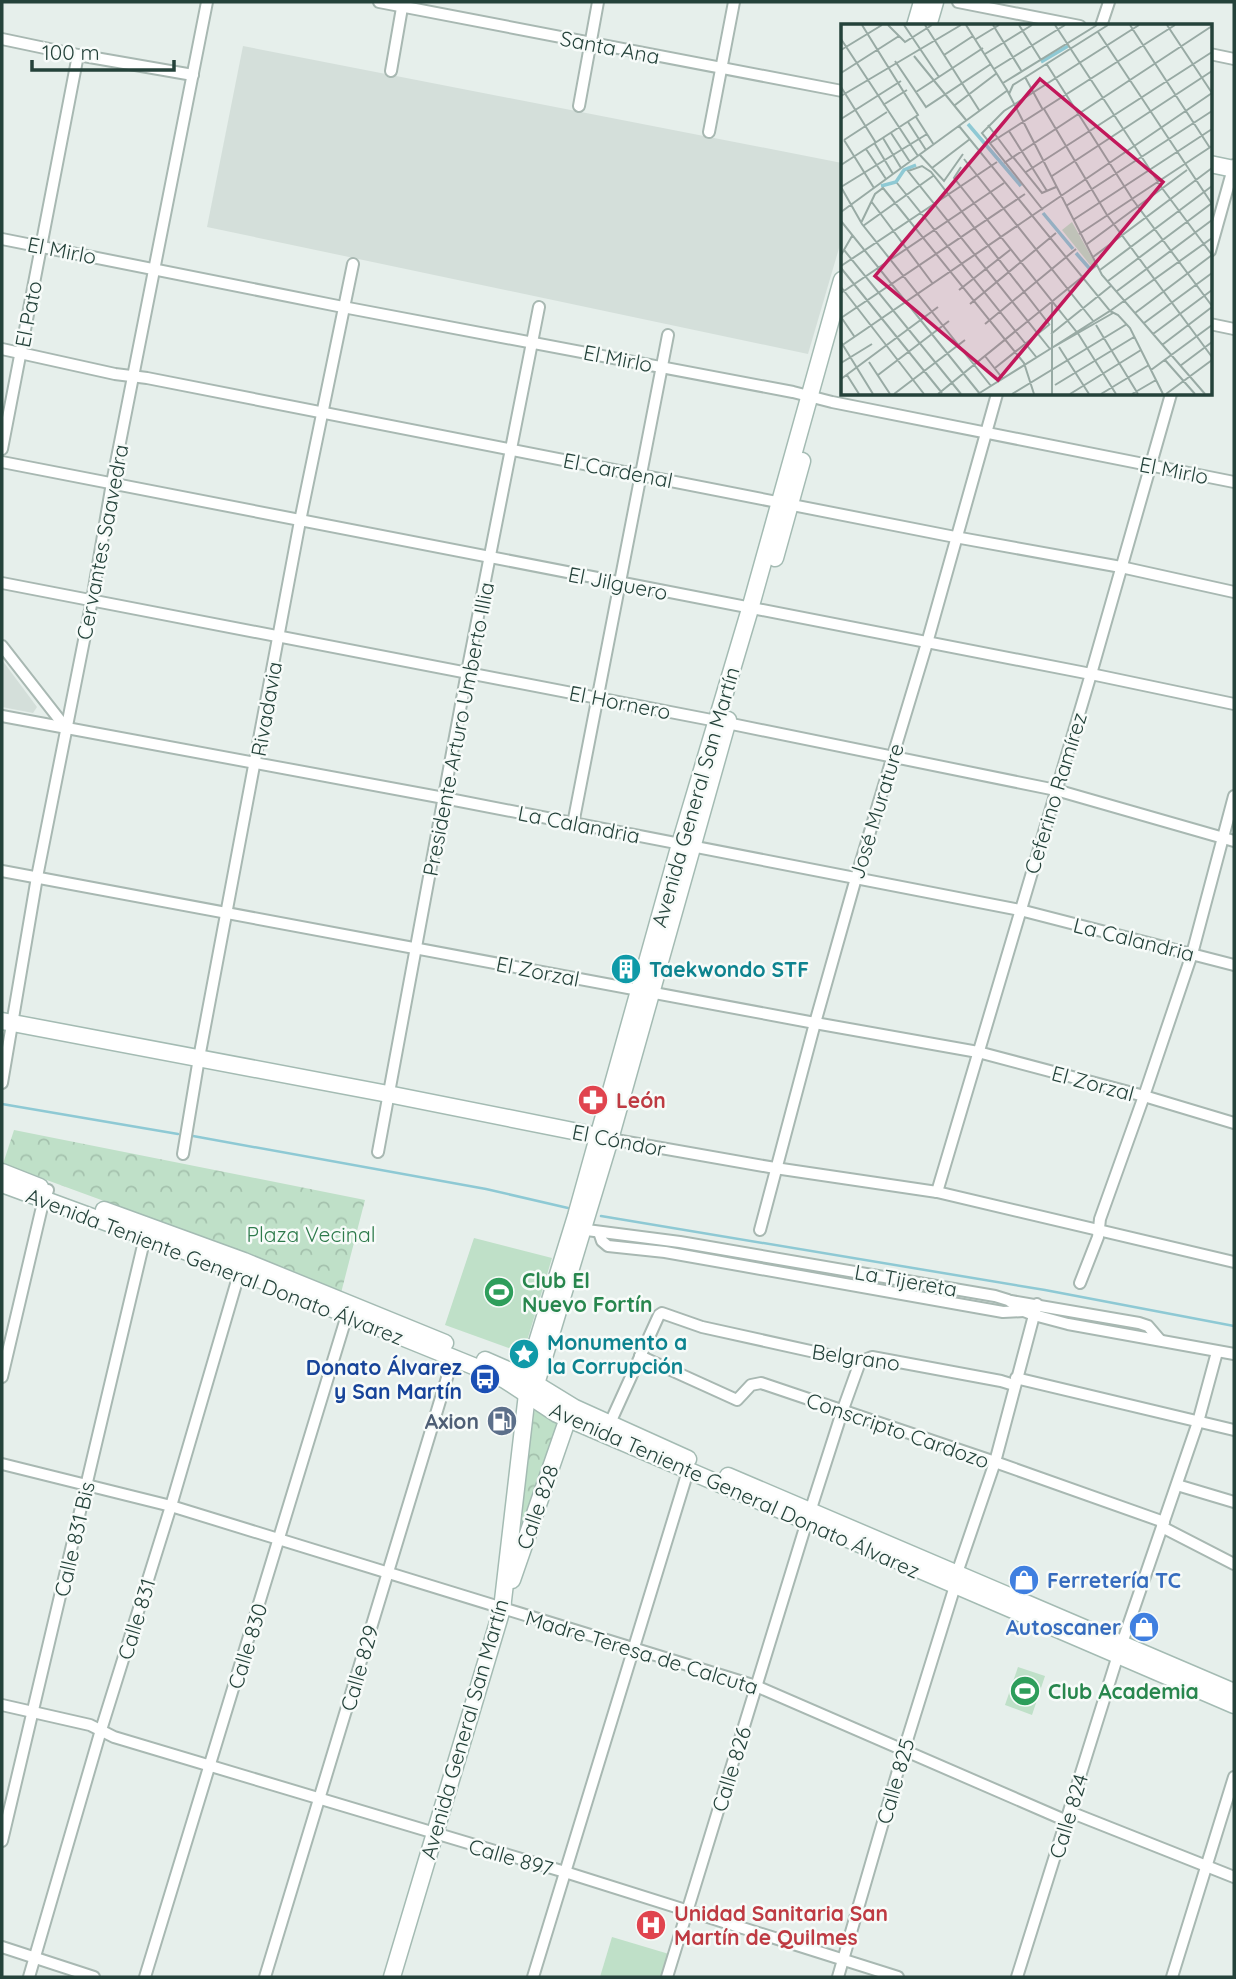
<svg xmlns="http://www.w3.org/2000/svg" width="1236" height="1979" font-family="Quicksand,sans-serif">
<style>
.built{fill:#d4dfda}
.park{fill:url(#park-crowns)}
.pitch{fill:#bfe0c8}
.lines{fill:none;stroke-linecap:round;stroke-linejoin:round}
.stream{stroke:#8ec9d4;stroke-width:2.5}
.street-casing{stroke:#a8b8b2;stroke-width:14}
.secondary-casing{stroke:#a4bbb3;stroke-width:19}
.street{stroke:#fff;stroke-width:10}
.secondary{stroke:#fff;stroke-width:16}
.labels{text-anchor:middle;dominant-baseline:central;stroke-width:5;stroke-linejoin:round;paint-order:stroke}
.street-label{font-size:21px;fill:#24423a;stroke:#f7fbf9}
.culture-label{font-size:21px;font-weight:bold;fill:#0d838f;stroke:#f7fbf9;text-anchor:start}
.health-label{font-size:21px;font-weight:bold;fill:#be3a42;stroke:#f7fbf9;text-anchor:start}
.park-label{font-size:21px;fill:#2d7a4b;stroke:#f7fbf9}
.leisure-label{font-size:21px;font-weight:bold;fill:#27864d;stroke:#f7fbf9;text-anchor:start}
.transit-label{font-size:21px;font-weight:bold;fill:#164399;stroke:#f7fbf9;text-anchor:end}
.service-label{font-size:21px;font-weight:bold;fill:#4e5e75;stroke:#f7fbf9;text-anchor:end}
.shop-label{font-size:21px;font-weight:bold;fill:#366cbe;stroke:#f7fbf9;text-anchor:start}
.inset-river{fill:none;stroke:#8ec9d4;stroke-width:3.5}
.inset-road{fill:none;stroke:#98aaa4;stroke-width:2}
.view{fill:#c2185b;fill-opacity:0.15;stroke:#c2185b;stroke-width:3.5}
.inset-edge{fill:none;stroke:#24423a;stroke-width:3.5}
</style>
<defs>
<pattern id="park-crowns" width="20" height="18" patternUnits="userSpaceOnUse" patternTransform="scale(1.75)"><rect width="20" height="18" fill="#bfe0c8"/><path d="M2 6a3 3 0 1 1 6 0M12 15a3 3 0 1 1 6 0" fill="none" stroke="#a4c1ad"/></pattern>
</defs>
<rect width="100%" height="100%" fill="#e6efeb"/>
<g class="built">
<polygon points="243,46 842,163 842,238 808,354 207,227"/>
<polygon points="2,660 37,707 33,713 2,707"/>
</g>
<g class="park">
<polygon points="14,1130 365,1200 341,1293 186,1231 3,1164"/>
<polygon points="535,1407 562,1425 516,1543"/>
</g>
<g class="pitch">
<polygon points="474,1238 552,1258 524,1351 520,1352 445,1325"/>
<polygon points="1018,1667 1045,1676 1032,1715 1005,1705"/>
<polygon points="612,1937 669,1954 662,1977 600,1977"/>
</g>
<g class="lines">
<g class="stream">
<polyline points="2,1104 178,1134"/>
<polyline points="193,1136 486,1189 568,1208"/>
<polyline points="601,1216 1045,1290 1234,1326"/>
</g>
<g class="street-casing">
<g id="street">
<polyline points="379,2 842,91"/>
<polyline points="958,2 1080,26"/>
<polyline points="1101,26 1109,2"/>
<polyline points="2,39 78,55 193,75"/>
<polyline points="1210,54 1234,59"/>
<polyline points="391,71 403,2"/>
<polyline points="579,106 598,2"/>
<polyline points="709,132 734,2"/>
<polyline points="2,239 343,307 793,392 832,402 1234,482"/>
<polyline points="1210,251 1234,165"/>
<polyline points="1210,324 1234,329"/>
<polyline points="2,349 115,374 147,378 955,537 1121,567 1234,592"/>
<polyline points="2,449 78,55"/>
<polyline points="2,462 1091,674 1234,704"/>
<polyline points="2,583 727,723 1056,790 1234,841"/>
<polyline points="2,646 66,728"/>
<polyline points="2,716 444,798 1020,910 1234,965"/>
<polyline points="573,824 668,335"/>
<polyline points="2,871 815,1023 978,1052 1144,1096 1234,1123"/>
<polyline points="2,1083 37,877 92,600 112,483 207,2"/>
<polyline points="610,1139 775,1168 937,1192 1234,1262"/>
<polyline points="378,1152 467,672 539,307"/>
<polyline points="183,1154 199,1058 300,521 353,264"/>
<polyline points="937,1192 1091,674 1171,394"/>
<polyline points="579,1229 680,1242 995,1296 1008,1300 1024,1311 1034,1315 1068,1324 1234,1354"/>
<polyline points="760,1230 815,1023 856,878 927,643 997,394"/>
<polyline points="599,1232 602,1241 608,1246 665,1252 1003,1312 1024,1311"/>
<polyline points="1080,1283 1098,1237 1100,1219 1144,1096 1192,954 1234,796"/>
<polyline points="1011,1301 1139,1323 1148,1326 1160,1340"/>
<polyline points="640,1356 737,1400 751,1385 761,1383 995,1462 1164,1522"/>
<polyline points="2,1377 41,1211 48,1190"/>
<polyline points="1016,1378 1234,1430"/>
<polyline points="610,1423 659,1315 662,1313 702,1327 860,1362 872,1357 1001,1381 1014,1385"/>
<polyline points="2,1464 171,1506 756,1686 1067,1821"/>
<polyline points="1177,1485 1234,1502"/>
<polyline points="1162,1527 1234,1564"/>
<polyline points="2,1705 90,1725 114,1737 565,1872 898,1977"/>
<polyline points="1070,1812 1234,1877"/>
<polyline points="2,1841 145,1237"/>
<polyline points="2,1947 94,1977"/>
<polyline points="29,1977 101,1730 171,1506 241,1267"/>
<polyline points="145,1977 347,1315"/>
<polyline points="265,1977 453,1358"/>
<polyline points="533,1977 688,1471"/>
<polyline points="667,1977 807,1521 842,1412 860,1362"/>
<polyline points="838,1977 904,1750 955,1586 957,1573 995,1462 1037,1304"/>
<polyline points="1017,1977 1118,1655 1198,1422 1217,1352"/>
<polyline points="1172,1977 1234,1777"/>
</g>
</g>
<g class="secondary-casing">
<g id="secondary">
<polyline points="915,26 922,2"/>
<polyline points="928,26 935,2"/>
<polyline points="1210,164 1234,169"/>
<polyline points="775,558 802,461"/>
<polyline points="2,1021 388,1094 608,1138"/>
<polyline points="2,1172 40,1187"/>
<polyline points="2,1184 239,1271 488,1372 505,1380 557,1414 1234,1705"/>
<polyline points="104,1210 244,1261 445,1343"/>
<polyline points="485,1360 526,1378 575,1408 688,1459"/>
<polyline points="531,1390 536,1384 610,1139 728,720"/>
<polyline points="728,1476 1234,1692"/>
<polyline points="512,1580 568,1418 573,1410"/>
<polyline points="392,1977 502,1609 527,1394 526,1378 576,1216 680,844 750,609 842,280"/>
</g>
</g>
<use href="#street" class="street"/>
<use href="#secondary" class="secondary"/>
</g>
<defs>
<g id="building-disc" transform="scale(1.575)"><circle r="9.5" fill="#0f9aa8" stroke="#f7fbf9"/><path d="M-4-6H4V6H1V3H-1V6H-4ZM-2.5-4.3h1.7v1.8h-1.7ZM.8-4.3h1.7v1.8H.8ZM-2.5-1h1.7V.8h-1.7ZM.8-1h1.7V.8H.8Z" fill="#fff"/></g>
<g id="pharmacy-disc" transform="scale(1.575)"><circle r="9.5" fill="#e0444e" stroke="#f7fbf9"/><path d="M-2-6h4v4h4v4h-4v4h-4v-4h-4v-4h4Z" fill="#fff"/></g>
<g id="stadium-disc" transform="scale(1.575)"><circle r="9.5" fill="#2e9e5b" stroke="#f7fbf9"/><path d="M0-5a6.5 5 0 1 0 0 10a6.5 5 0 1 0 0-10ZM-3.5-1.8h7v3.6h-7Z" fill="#fff"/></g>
<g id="sight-disc" transform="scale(1.575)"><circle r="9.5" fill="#0f9aa8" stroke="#f7fbf9"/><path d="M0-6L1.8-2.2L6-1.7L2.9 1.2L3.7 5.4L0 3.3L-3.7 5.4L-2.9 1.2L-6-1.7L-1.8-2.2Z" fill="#fff"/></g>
<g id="bus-disc" transform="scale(1.575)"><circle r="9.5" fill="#1a4fb4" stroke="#f7fbf9"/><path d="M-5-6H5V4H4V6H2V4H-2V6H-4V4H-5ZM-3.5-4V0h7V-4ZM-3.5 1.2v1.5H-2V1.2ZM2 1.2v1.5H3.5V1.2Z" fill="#fff"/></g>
<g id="fuel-disc" transform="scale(1.575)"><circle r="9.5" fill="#5c6f8a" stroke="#f7fbf9"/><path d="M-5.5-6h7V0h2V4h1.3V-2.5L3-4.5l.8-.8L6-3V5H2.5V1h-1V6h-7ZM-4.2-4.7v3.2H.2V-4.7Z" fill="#fff"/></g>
<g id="shop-disc" transform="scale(1.575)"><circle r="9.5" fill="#3f7fe0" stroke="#f7fbf9"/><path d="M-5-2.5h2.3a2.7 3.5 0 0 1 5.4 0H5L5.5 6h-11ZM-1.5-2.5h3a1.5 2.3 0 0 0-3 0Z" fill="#fff"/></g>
<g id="hospital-disc" transform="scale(1.575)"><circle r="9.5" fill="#e0444e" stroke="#f7fbf9"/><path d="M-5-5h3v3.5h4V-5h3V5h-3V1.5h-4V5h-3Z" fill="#fff"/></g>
</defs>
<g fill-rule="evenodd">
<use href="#building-disc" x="626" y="969"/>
<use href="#pharmacy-disc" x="593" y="1100"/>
<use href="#stadium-disc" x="499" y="1292"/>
<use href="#sight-disc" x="524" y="1354"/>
<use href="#bus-disc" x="485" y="1379"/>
<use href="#fuel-disc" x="502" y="1421"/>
<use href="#shop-disc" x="1024" y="1580"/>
<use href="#shop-disc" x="1144" y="1627"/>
<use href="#stadium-disc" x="1025" y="1691"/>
<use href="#hospital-disc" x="651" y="1925"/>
</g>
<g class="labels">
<g class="street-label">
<text transform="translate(610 47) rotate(11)">Santa Ana</text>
<text transform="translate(62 250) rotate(11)">El Mirlo</text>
<text transform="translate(28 314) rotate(-79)">El Pato</text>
<text transform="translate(618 358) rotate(11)">El Mirlo</text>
<text transform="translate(618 470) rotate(11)">El Cardenal</text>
<text transform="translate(1174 470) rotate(11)">El Mirlo</text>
<text transform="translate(102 542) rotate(-79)">Cervantes Saavedra</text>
<text transform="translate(618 583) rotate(11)">El Jilguero</text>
<text transform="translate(620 702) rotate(11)">El Hornero</text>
<text transform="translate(266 709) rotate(-80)">Rivadavia</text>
<text transform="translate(458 729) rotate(-79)">Presidente Arturo Umberto Illia</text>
<text transform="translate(1055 793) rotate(-73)">Ceferino Ramírez</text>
<text transform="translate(695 797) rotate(-74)">Avenida General San Martín</text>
<text transform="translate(876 811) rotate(-73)">José Murature</text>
<text transform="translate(579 824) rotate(11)">La Calandria</text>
<text transform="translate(1134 939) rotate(14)">La Calandria</text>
<text transform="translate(538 971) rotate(11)">El Zorzal</text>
<text transform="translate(1093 1083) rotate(15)">El Zorzal</text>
<text transform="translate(619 1140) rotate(11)">El Cóndor</text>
<text transform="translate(215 1266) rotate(21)">Avenida Teniente General Donato Álvarez</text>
<text transform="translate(906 1280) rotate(10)">La Tijereta</text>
<text transform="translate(856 1357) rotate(8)">Belgrano</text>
<text transform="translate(898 1430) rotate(19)">Conscripto Cardozo</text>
<text transform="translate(735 1490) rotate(24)">Avenida Teniente General Donato Álvarez</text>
<text transform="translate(537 1507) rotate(-71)">Calle 828</text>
<text transform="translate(74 1539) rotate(-77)">Calle 831 Bis</text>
<text transform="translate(136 1619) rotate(-73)">Calle 831</text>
<text transform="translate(247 1646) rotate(-73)">Calle 830</text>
<text transform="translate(642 1652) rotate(17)">Madre Teresa de Calcuta</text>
<text transform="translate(359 1668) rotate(-74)">Calle 829</text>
<text transform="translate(464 1729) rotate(-74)">Avenida General San Martín</text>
<text transform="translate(731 1769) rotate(-73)">Calle 826</text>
<text transform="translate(895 1781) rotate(-74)">Calle 825</text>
<text transform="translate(1068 1816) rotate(-73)">Calle 824</text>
<text transform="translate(511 1857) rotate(16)">Calle 897</text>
</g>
<g class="culture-label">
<text x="649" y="969">Taekwondo STF</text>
<text x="547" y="1342">Monumento a<tspan x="547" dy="24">la Corrupción</tspan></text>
</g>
<g class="health-label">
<text x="616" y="1100">León</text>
<text x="674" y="1913">Unidad Sanitaria San<tspan x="674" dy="24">Martín de Quilmes</tspan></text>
</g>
<g class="park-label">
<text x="311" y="1234">Plaza Vecinal</text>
</g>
<g class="leisure-label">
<text x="522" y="1280">Club El<tspan x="522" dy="24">Nuevo Fortín</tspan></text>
<text x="1048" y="1691">Club Academia</text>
</g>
<g class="transit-label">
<text x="462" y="1367">Donato Álvarez<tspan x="462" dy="24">y San Martín</tspan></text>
</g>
<g class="service-label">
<text x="479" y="1421">Axion</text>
</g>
<g class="shop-label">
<text x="1047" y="1580">Ferretería TC</text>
<text x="1121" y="1627" text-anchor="end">Autoscaner</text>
</g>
</g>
<g transform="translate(841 24)">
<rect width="371" height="371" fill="#e6efeb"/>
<path d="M 231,198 L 254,239 L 250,242 L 221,206 Z" fill="#bfe0c8"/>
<path class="inset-river" d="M 200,38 L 227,22M 127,100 L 180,162M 40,162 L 55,158 L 63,146 L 75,141M 202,189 L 232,225M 235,229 L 249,245"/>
<path class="inset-road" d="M 47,1 L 64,18 L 91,1M 63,1 L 98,53M 84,1 L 138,86M 125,1 L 166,66 L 261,251 L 364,370M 152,1 L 181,48M 178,1 L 200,36M 214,1 L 321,164 L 371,231M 289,1 L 369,124M 326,1 L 371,69M 257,8 L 371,180M 0,15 L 77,132M 135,15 L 158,1M 0,26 L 41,1M 144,30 L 191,1M 103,31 L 132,12M 73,32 L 125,96M 54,37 L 85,83 L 150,40M 205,39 L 292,176 L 371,282M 153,45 L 224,1M 0,49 L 58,12M 184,53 L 202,86M 162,59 L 256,1M 0,63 L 35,119M 75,68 L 142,24M 168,70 L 172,61 L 267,1M 0,72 L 120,1M 42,81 L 66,66M 114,81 L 156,49M 203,85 L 266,191 L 371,333M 75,93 L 93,121M 0,95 L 60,57M 67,98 L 85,126M 147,101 L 171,133M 118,102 L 269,287 L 371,214M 168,107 L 206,167M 50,109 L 69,138M 42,114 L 60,144M 3,116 L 33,164M 3,116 L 46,88M 149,119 L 334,1M 34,120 L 52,150M 25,125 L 45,155M 79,131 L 103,157 L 122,130M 172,133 L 201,169 L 215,163M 123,135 L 253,298M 163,139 L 371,2M 0,141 L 77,91 L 21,1M 120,143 L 113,154 L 238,311 L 275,370M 91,144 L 129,115M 185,148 L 371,28M 211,152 L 371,47M 56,159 L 196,334M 0,163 L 21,200 L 150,362M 0,163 L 86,110M 30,177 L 92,260M 225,182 L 371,87M 202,186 L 141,109 L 163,87 L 298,1M 0,188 L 167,66M 232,196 L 371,105M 0,197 L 139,370M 20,199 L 34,170 L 42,164 L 183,339 L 193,370M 22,202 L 92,152M 238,210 L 371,122M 246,220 L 346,146M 3,226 L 120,370M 0,231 L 11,212M 252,233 L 371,144M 0,242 L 156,138M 0,244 L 101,369M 259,246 L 371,162M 267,257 L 371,179M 0,263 L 83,370M 118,266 L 169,226M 276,267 L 371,196M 0,269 L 163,159M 211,278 L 211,370M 129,280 L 215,209M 272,289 L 209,325 L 269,287 L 277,291 L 289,304 L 322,370M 294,289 L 371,231M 0,293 L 13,312M 0,294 L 184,170M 303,299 L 371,249M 144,300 L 235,225M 208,300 L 90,148 L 81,142 L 67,147 L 209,325M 255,301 L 297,370M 210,310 L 271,261M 312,310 L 371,266M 0,318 L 32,370M 321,321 L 371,283M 0,322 L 371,69M 218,323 L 248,370M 144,332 L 162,355M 324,336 L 354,370M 28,338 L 49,370M 0,339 L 31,320M 339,342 L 371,318M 154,344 L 209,300M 310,346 L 371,301M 6,351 L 18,370M 37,351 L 108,297M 0,355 L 97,283M 214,361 L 293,313M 53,370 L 124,316M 97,370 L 256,241M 137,370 L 209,325M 171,370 L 286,300M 229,370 L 300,326M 260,370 L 308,341M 291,370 L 315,356M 325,370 L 371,336"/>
<path class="view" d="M 199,55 L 322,158 L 157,356 L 34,252 Z"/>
<rect width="371" height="371" class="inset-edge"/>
</g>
<rect width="1236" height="1979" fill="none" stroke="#24423a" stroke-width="7"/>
<path d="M32 60v10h142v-10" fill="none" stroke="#24423a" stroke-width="3.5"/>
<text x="42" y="60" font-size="21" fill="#24423a" stroke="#f7fbf9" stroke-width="5" paint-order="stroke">100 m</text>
</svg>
